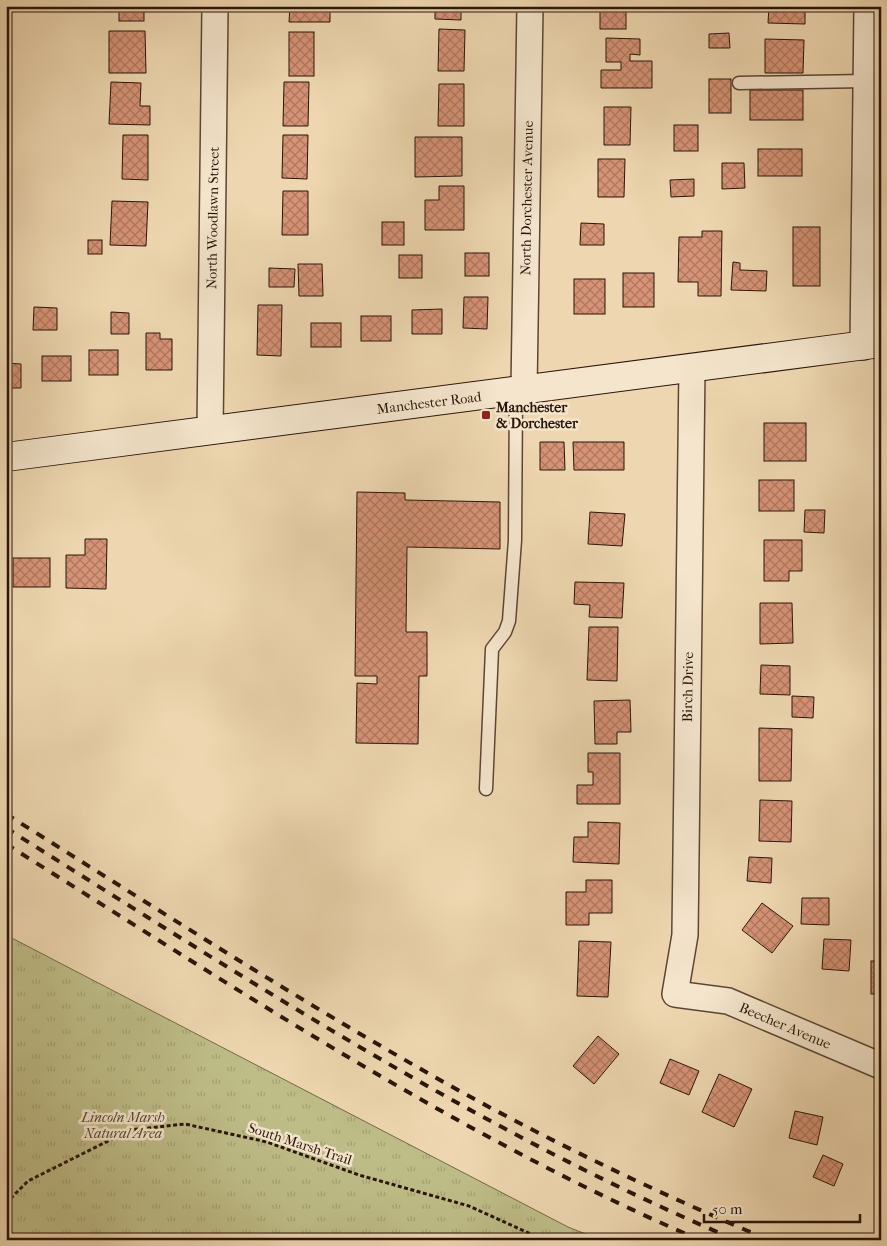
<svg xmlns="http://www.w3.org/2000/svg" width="887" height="1246" font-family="'IM FELL French Canon',serif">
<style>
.park{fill:url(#park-tufts);stroke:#746949}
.building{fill:url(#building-cross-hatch);stroke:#2a150a}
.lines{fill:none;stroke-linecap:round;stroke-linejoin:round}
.lane-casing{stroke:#5b4634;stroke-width:15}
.street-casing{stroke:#5b4634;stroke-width:28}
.secondary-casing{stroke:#2a150a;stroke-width:30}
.path{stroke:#2a150a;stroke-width:3;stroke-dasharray:4 2.5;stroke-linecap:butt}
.lane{stroke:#f4e5cc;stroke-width:12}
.street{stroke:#f4e5cc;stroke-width:25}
.secondary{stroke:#f4e5cc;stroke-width:28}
.rail{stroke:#2a150a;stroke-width:4;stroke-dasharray:9 9;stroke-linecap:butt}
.poi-dot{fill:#8f2418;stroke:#f4e5cc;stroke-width:2}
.labels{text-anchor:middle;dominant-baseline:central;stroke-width:5;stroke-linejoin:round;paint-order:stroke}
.street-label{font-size:14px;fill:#2a150a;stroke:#f4e5cc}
.poi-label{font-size:14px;font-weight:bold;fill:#2a150a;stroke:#f4e5cc;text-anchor:start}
.park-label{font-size:14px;font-style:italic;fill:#564730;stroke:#f4e5cc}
</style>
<defs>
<pattern id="park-tufts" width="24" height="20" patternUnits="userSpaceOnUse" patternTransform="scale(1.25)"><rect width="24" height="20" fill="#bebd88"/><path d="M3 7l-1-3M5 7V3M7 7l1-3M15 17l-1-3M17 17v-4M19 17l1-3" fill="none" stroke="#a3a274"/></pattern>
<pattern id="building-cross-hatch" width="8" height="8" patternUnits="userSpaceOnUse" patternTransform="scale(1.25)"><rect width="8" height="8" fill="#d69376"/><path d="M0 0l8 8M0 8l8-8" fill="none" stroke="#ae775f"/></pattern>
</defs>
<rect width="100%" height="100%" fill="#eed7b0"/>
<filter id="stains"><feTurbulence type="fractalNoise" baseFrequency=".004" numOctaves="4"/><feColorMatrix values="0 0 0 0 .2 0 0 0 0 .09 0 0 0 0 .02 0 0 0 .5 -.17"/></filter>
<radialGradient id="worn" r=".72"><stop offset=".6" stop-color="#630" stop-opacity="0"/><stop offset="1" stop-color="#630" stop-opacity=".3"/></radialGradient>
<polygon class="park" points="6,935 568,1227 601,1240 6,1240"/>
<g class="building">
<rect x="119" y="6" width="25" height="15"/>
<polygon points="290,6 330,6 330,22 289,22"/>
<polygon points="435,6 461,6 461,20 435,19"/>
<rect x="600" y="6" width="26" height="23"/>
<polygon points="769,6 805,6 805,24 768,23"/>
<polygon points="439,29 465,30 464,71 438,71"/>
<polygon points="109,31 145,31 146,73 109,73"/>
<rect x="289" y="32" width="25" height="44"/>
<polygon points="729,33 730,48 709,48 709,34"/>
<polygon points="606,38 640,39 640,55 630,54 630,61 652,61 652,88 601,88 601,70 621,70 621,62 606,62"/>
<polygon points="765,39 804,40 803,73 765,73"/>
<rect x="709" y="79" width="22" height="34"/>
<polygon points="111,82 141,83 140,106 150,106 150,125 109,124"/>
<polygon points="284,82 309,82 308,126 283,126"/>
<polygon points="439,84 464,84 464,126 438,126"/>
<rect x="750" y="90" width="53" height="30"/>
<polygon points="604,107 631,107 630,145 604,145"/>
<rect x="674" y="125" width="24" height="26"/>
<polygon points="123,135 148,135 148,180 122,179"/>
<polygon points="283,135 308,135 307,179 282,178"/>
<polygon points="415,137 462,137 462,176 415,177"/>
<rect x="758" y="149" width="44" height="27"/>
<polygon points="598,159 625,159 624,197 598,197"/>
<polygon points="722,163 744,163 745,188 722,189"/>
<polygon points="694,179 694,196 671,197 670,180"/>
<polygon points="439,186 464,186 464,230 425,230 425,200 439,200"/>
<polygon points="283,191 308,191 308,235 282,235"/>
<polygon points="112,201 148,202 146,246 110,245"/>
<rect x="382" y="222" width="22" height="23"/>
<polygon points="581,223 604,224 604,245 580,245"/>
<rect x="793" y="227" width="27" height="59"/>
<polygon points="702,231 722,231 721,296 698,296 698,282 678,282 679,237 702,237"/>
<rect x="88" y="240" width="14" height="14"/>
<rect x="465" y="253" width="24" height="23"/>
<rect x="399" y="255" width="23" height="23"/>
<polygon points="733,262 740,263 740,270 767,271 766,291 731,290"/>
<polygon points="298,264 322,264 323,296 299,296"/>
<polygon points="269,268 295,269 294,287 269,287"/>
<rect x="623" y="273" width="31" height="34"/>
<rect x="574" y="279" width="31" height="35"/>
<polygon points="464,297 488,297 487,329 463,328"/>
<polygon points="258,305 282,305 281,356 257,355"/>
<polygon points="34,307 57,308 57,330 33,330"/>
<polygon points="442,309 442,334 412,334 412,310"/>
<polygon points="111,312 129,313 129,334 111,334"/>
<rect x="361" y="316" width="30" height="25"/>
<rect x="311" y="323" width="30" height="24"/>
<polygon points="146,333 160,333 160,339 172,339 172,370 146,370"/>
<rect x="89" y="350" width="29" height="25"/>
<rect x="42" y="356" width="29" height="25"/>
<polygon points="6,363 21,364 21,388 6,388"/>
<rect x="764" y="423" width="42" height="38"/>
<polygon points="540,442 564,442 565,470 540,470"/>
<polygon points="573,442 624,442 624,470 574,470"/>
<rect x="759" y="480" width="35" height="31"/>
<polygon points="357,492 405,493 405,500 500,502 500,549 407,547 406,632 427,632 427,676 419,676 418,744 356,743 357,683 377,684 377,676 355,676"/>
<polygon points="805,510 825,510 824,533 804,532"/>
<polygon points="590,512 625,514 622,546 588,544"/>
<polygon points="85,539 107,539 106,589 66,588 66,555 85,555"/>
<polygon points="764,540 802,540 802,571 789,571 789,581 764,581"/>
<rect x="13" y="558" width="37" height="29"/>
<polygon points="575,582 624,583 622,618 589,617 590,605 574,604"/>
<polygon points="760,603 792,603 793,643 760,644"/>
<polygon points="589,627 618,627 617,681 587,680"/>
<polygon points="761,665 790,666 790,695 760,694"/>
<polygon points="792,696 814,697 813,718 792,717"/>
<polygon points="630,700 631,732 617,732 617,744 595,744 594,701"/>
<polygon points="759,728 792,729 791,781 759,781"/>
<polygon points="588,753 620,753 620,804 577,804 577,785 593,785 593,772 588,772"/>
<polygon points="760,800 792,801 791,842 759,841"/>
<polygon points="588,822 620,823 619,864 573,862 574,837 588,837"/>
<polygon points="749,857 772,858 771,883 747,881"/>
<polygon points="586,880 612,880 612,913 589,913 589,925 566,925 566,892 586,892"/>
<polygon points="802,898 829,898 829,925 801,924"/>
<polygon points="762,903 793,926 772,953 742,930"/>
<polygon points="824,939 851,940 849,971 822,969"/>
<polygon points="579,941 611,942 608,997 577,996"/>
<rect x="871" y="961" width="10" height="33"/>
<polygon points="598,1036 619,1054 594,1084 573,1066"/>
<polygon points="670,1059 699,1071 689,1095 660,1083"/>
<polygon points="719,1074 752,1089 734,1127 702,1112"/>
<polygon points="795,1111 823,1117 817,1145 789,1138"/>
<polygon points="823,1155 843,1164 834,1186 813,1177"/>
</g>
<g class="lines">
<g class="lane-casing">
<g id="lane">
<polyline points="739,83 866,81"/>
<polyline points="486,789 492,649 505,632 509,621 515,540 516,392"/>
</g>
</g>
<g class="street-casing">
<g id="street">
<polyline points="863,347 867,6"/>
<polyline points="692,368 685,935 675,994 728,1001 881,1066"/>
<polyline points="524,390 530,6"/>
<polyline points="210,431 215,6"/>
</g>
</g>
<g class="secondary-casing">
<polyline id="secondary" points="6,457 881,343"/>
</g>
<polyline class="path" points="6,1203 28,1181 130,1130 185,1124 267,1142 359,1175 469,1206 533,1235 537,1240"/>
<use href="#lane" class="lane"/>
<use href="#street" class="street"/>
<use href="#secondary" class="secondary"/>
<g class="rail">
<path d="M 6,814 C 148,903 288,994 433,1076 C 542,1138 654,1191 769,1240"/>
<path d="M 6,828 C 243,977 478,1131 736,1240"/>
<path d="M 6,844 C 231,985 455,1135 700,1240"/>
</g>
</g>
<rect class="poi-dot" x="481" y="410" width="10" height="10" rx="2.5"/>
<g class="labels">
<g class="street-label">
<text transform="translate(527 198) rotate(-89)">North Dorchester Avenue</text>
<text transform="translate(213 218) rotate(-89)">North Woodlawn Street</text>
<text transform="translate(429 403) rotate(-7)">Manchester Road</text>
<text transform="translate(688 687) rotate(-89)">Birch Drive</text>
<text transform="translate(785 1026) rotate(23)">Beecher Avenue</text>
<text transform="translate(300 1144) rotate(18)">South Marsh Trail</text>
</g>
<g class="poi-label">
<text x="496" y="407">Manchester<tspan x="496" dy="16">&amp; Dorchester</tspan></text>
</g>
<g class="park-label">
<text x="123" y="1117">Lincoln Marsh<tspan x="123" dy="16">Natural Area</tspan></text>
</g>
</g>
<rect width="887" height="1246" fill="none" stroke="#eed7b0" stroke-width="25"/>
<rect x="8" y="8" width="872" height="1231" fill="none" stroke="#2a150a" stroke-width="2.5"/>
<rect x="12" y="12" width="862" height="1221" fill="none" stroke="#2a150a"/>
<path d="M704 1214v8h156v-8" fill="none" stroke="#2a150a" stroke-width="2.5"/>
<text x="712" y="1214" font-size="15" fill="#2a150a" stroke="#f4e5cc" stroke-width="4" paint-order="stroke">50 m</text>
<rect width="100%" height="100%" filter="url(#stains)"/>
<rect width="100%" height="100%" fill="url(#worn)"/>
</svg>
